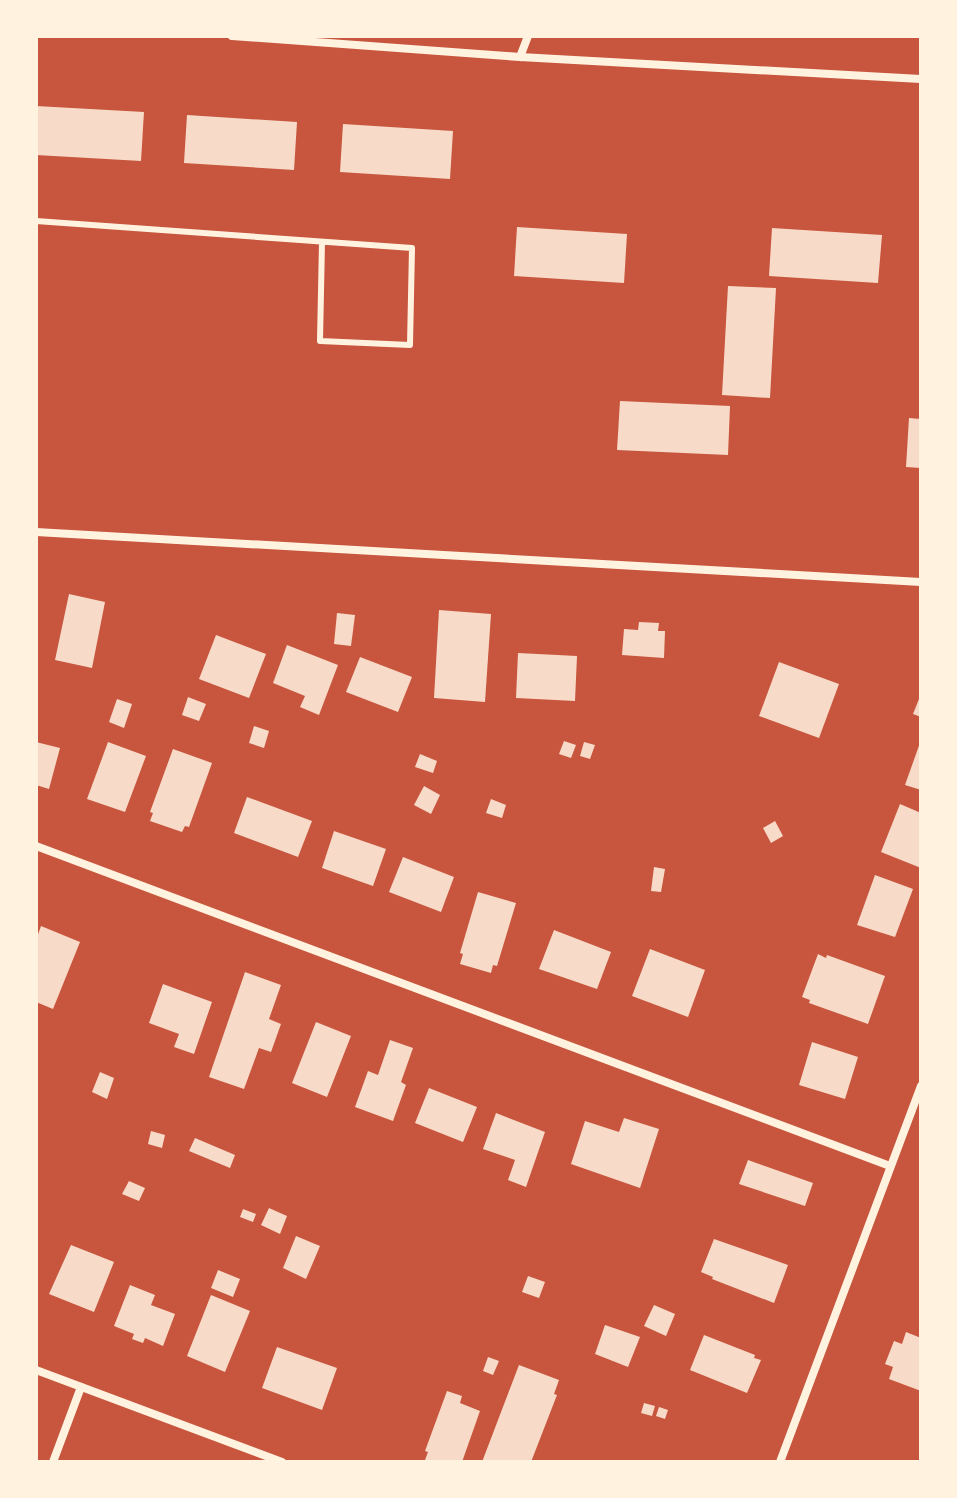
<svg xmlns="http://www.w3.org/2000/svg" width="957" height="1498" font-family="'Zilla Slab',serif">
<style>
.building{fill:#f7dbc8}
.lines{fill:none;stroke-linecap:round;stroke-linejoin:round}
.service{stroke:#fff3e0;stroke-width:6}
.minor{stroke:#fff3e0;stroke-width:8}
</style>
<rect width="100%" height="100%" fill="#c8553d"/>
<g class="building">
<polygon points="36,106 144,112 141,161 36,155"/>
<polygon points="187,115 297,122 294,170 184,163"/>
<polygon points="343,124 453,131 450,179 340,172"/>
<polygon points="517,227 627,234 624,283 514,276"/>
<polygon points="772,228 882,235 878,283 769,276"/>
<polygon points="728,286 776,288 770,398 722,395"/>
<polygon points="620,401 730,406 728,455 617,450"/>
<polygon points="909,418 921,419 921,468 906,467"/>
<polygon points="69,594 105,602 92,668 55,660"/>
<polygon points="439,610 491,614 485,702 434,698"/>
<polygon points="337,613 355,615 351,646 334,644"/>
<polygon points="639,622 659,623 658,631 665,631 664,658 622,655 624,629 638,630"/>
<polygon points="216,635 266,654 249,698 199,679"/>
<polygon points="287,645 338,665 319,715 300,707 305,696 273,683"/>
<polygon points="518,653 577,656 575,701 516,698"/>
<polygon points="360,657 412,677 398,712 346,692"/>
<polygon points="779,662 839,684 819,738 759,716"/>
<polygon points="921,694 921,717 913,714"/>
<polygon points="188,697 206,704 199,721 182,715"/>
<polygon points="117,699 132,704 124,728 109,722"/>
<polygon points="254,726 269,731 264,748 249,743"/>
<polygon points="921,740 921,790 905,785"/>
<polygon points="564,741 576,745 571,758 559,754"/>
<polygon points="36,742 60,748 49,789 36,785"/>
<polygon points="108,742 146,756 125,812 87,799"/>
<polygon points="584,742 595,745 590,759 580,756"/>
<polygon points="173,749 212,763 189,827 185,826 182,832 150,821 153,813 150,812"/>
<polygon points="420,754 437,761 433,773 415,767"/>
<polygon points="424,786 440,795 431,814 414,805"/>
<polygon points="247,797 312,821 298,857 234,833"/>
<polygon points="491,799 506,805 502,818 486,813"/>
<polygon points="900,804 921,813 921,868 881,852"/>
<polygon points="775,821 783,836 771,843 763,828"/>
<polygon points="334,831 386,849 373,886 322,868"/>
<polygon points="403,857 454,877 441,912 389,892"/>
<polygon points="654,867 665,869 661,892 651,891"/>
<polygon points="875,875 913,889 895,937 857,925"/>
<polygon points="478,892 516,903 497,966 493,965 491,973 460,964 463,954 460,953"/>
<polygon points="41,926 80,942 53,1009 36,1002 36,940"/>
<polygon points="554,930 611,952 597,989 539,969"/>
<polygon points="650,949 705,970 688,1017 632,996"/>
<polygon points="818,954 826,958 827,955 885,976 868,1024 809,1003 810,1000 802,997"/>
<polygon points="245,972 281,985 269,1019 281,1024 271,1052 259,1048 244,1089 209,1077"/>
<polygon points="163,984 212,1002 194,1054 174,1047 179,1034 149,1023"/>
<polygon points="316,1022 351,1036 327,1097 292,1083"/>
<polygon points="390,1040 413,1048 401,1082 406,1085 393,1121 355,1107 368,1071 378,1075"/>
<polygon points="812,1042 858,1057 845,1099 799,1085"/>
<polygon points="100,1072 114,1078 107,1099 92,1092"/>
<polygon points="429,1088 477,1107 463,1142 415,1123"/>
<polygon points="496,1113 545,1132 526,1187 508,1180 515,1160 483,1149"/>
<polygon points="624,1118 659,1129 640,1188 571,1164 585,1121 619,1132"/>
<polygon points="151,1131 165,1135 162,1148 148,1144"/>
<polygon points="195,1138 235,1155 230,1168 189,1151"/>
<polygon points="748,1160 813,1183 805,1206 739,1184"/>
<polygon points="129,1181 145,1188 139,1201 122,1194"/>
<polygon points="269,1208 287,1216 280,1234 261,1225"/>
<polygon points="243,1209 256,1214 253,1222 240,1217"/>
<polygon points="296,1236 320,1246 306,1279 283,1268"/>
<polygon points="714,1239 788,1265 774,1303 712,1279 713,1277 701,1272"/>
<polygon points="71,1245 114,1262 94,1312 49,1294"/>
<polygon points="218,1270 240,1279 233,1297 211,1288"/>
<polygon points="528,1276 545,1282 539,1298 522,1292"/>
<polygon points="130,1285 155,1295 151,1305 175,1314 163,1346 145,1338 143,1343 132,1339 134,1334 114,1326"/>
<polygon points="211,1295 250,1311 225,1372 187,1356"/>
<polygon points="654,1305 675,1314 666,1336 644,1326"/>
<polygon points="605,1325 640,1337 628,1367 595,1354"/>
<polygon points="906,1332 921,1338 921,1391 889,1379 893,1367 885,1364 894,1341 902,1344"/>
<polygon points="704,1335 755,1355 754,1358 761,1360 747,1393 690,1370"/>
<polygon points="277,1347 337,1368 322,1410 262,1388"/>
<polygon points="488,1357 499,1361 493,1375 483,1371"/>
<polygon points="519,1365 559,1380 554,1394 557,1395 531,1462 482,1462"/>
<polygon points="447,1391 462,1396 460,1403 480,1411 462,1462 431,1462 425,1460 428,1452 425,1451"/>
<polygon points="644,1403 655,1406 652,1416 641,1413"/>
<polygon points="659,1407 668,1410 665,1419 656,1416"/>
</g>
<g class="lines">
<polyline class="service" points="36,221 412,248 410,345 320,341 322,242"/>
<g class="minor">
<polyline points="232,36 520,57 921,79"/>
<polyline points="520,57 528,36"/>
<polyline points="36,532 921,582"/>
<polyline points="36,846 890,1166"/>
<polyline points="36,1370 282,1462"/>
<polyline points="53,1462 81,1387"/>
<polyline points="780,1462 921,1086"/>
</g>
</g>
<rect width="957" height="1498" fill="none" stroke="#fff3e0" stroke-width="76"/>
</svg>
